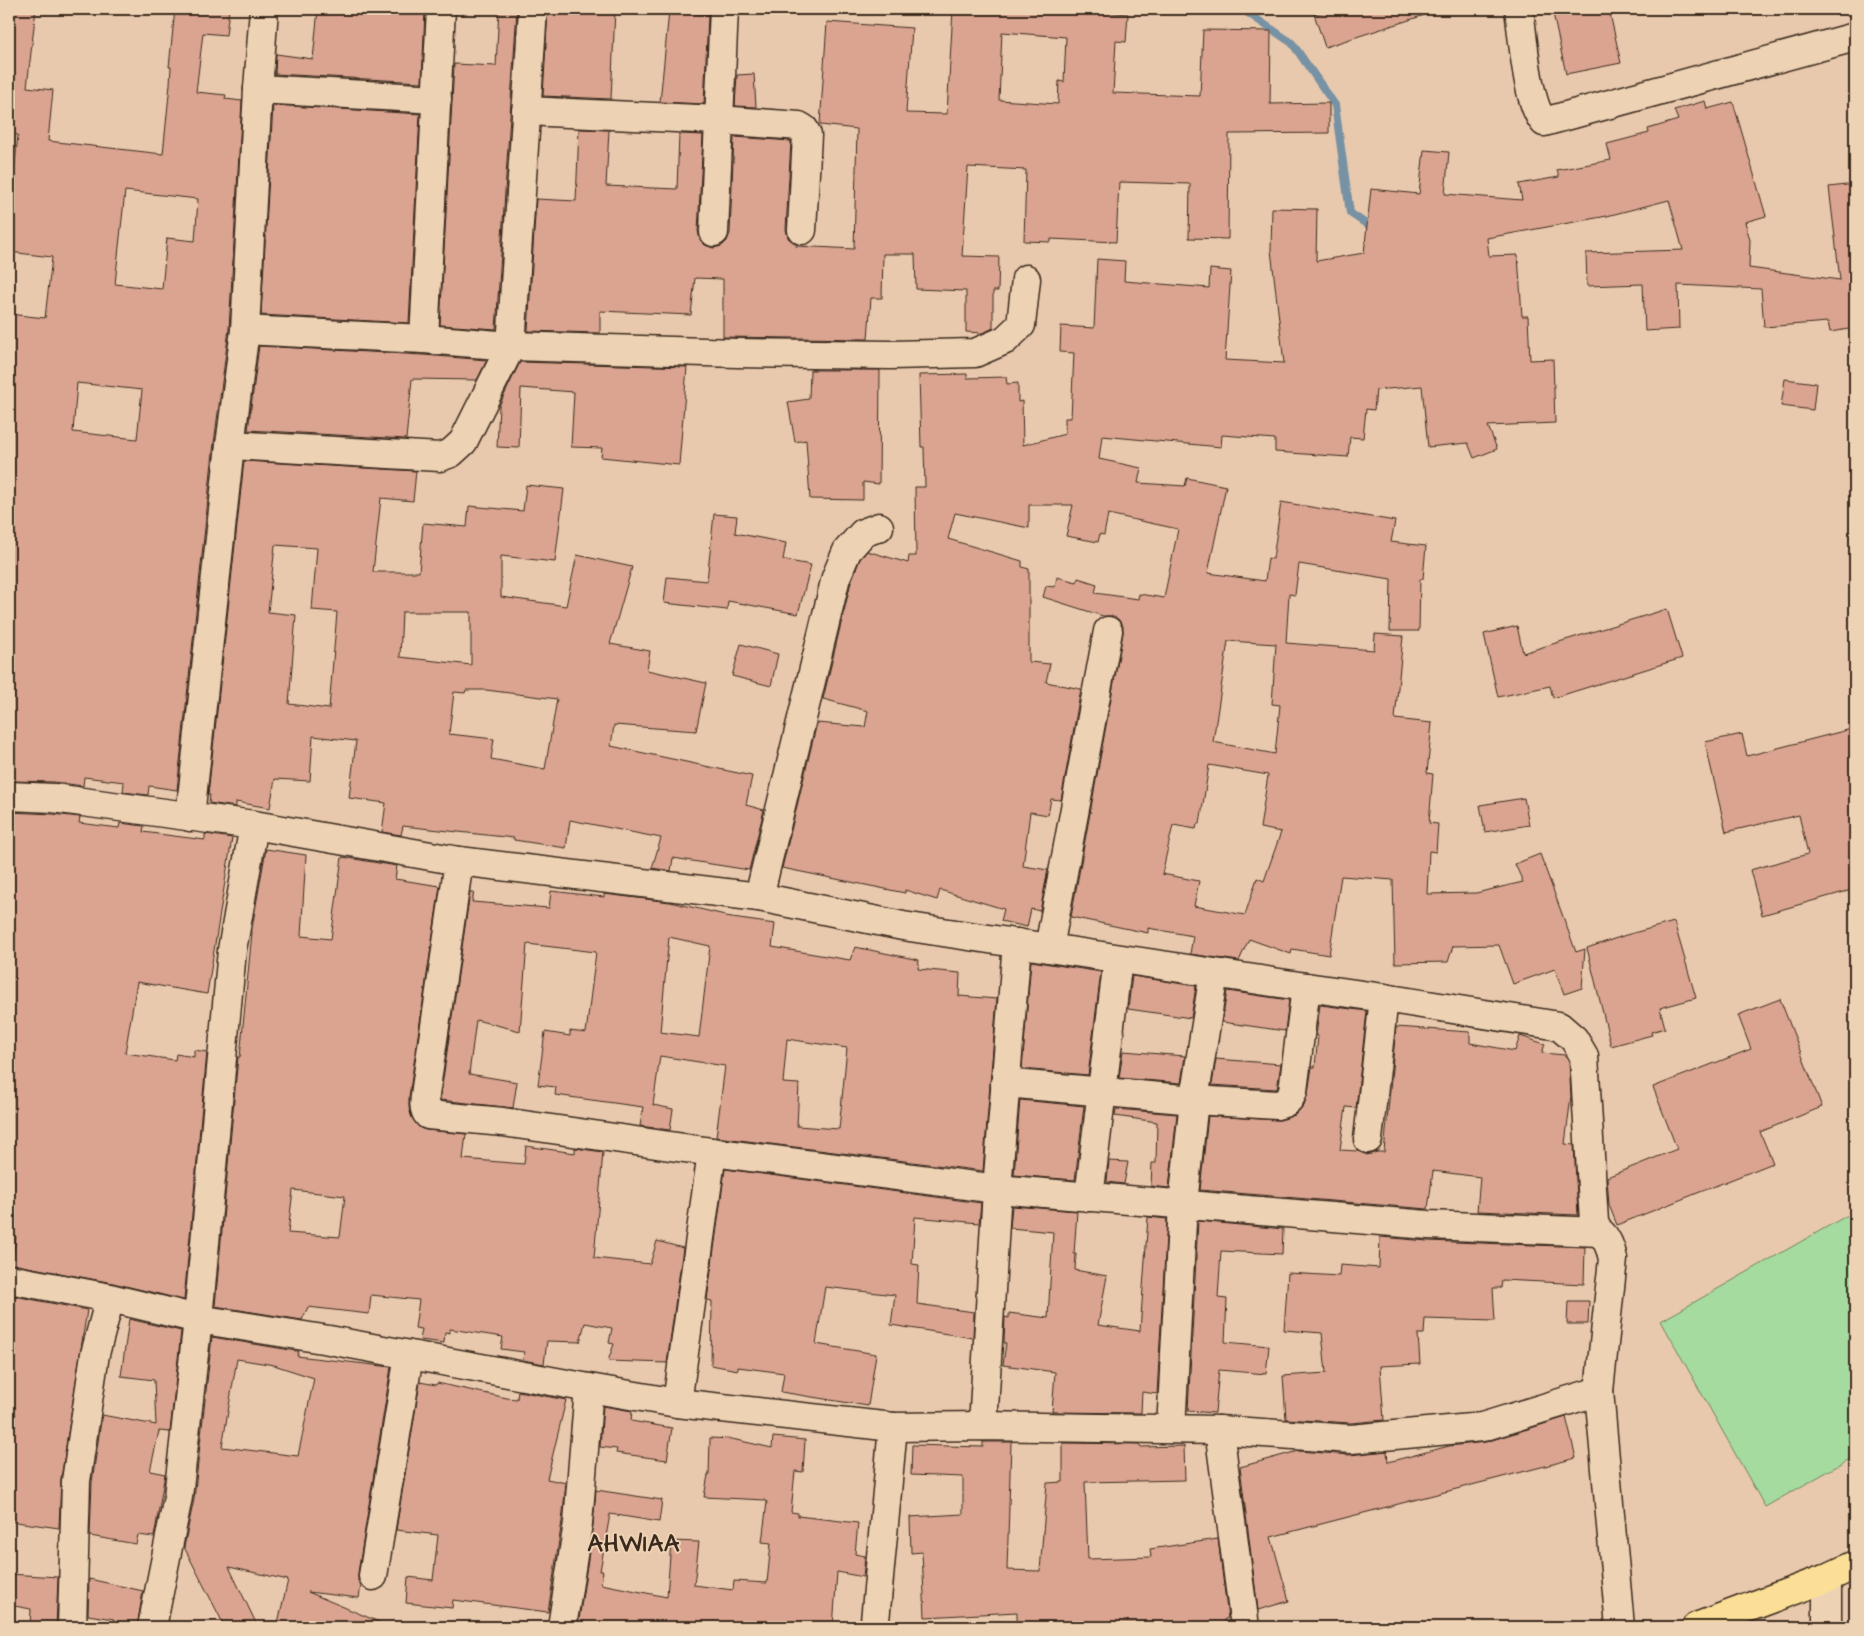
<svg xmlns="http://www.w3.org/2000/svg" width="1864" height="1636" font-family="'Architects Daughter',sans-serif">
<style>
.green{fill:#a5db9f;stroke:#70825e}
.lines{fill:none;stroke-linecap:round;stroke-linejoin:round}
.stream{stroke:#7692a4;stroke-width:8}
.building{fill:#daa490;stroke:#3b2a1e;fill-rule:evenodd}
.street-casing{stroke:#3b2a1e;stroke-width:31}
.primary-casing{stroke:#3b2a1e;stroke-width:31}
.street{stroke:#edd2b4;stroke-width:28}
.primary{stroke:#fbdf96;stroke-width:28}
.labels{text-anchor:middle;dominant-baseline:central;stroke-width:4;stroke-linejoin:round;paint-order:stroke}
.district-label{font-size:24px;font-weight:bold;letter-spacing:1px;fill:#3b2a1e;stroke:#edd2b4}
</style>
<rect width="100%" height="100%" fill="#e9c9ad"/>
<filter id="ink" filterUnits="userSpaceOnUse"><feTurbulence type="fractalNoise" baseFrequency=".02" numOctaves="2"/><feDisplacementMap in="SourceGraphic" scale="10" xChannelSelector="R" yChannelSelector="G"/><feConvolveMatrix kernelMatrix="1 2 1 2 8 2 1 2 1" color-interpolation-filters="sRGB"/></filter>
<g filter="url(#ink)">
<polygon class="green" points="1855,1211 1855,1456 1765,1507 1661,1321"/>
<g class="lines">
<polyline class="stream" points="1242,9 1292,43 1335,105 1350,213 1375,230"/>
</g>
<g class="building">
<path d="M 9,9 L 36,9 L 27,87 L 53,90 L 48,141 L 163,154 L 170,84 L 171,67 L 169,67 L 175,9 L 229,9 L 226,35 L 203,33 L 196,92 L 226,95 L 225,99 L 242,101 L 229,329 L 214,443 L 177,790 L 149,786 L 148,795 L 123,792 L 124,782 L 84,777 L 83,786 L 54,782 L 12,781 L 15,755 L 9,754 L 9,314 L 45,318 L 52,257 L 9,252 L 9,218 L 18,135 L 9,134 ZM 125,191 L 198,199 L 195,241 L 167,238 L 162,289 L 115,284 ZM 77,383 L 142,390 L 137,439 L 73,432 Z"/>
<polygon points="318,9 425,9 422,82 275,74 276,54 313,59"/>
<polygon points="499,9 517,9 496,329 440,325 454,64 496,66"/>
<polygon points="548,9 615,9 611,99 543,96"/>
<path d="M 953,9 L 1067,9 L 1128,14 L 1126,42 L 1116,41 L 1113,93 L 1200,96 L 1203,30 L 1271,31 L 1270,104 L 1329,103 L 1329,133 L 1229,134 L 1228,239 L 1189,238 L 1190,184 L 1119,182 L 1116,242 L 1051,239 L 1051,242 L 1024,241 L 1026,170 L 968,167 L 962,256 L 999,257 L 998,291 L 993,291 L 993,328 L 983,333 L 966,332 L 966,291 L 916,289 L 915,254 L 883,254 L 882,298 L 871,298 L 868,339 L 723,337 L 723,279 L 695,278 L 691,315 L 600,311 L 600,333 L 528,331 L 536,199 L 576,201 L 579,129 L 609,130 L 606,186 L 677,189 L 679,134 L 703,135 L 698,231 L 700,240 L 705,245 L 713,248 L 722,246 L 727,241 L 730,233 L 734,137 L 791,141 L 786,229 L 788,238 L 796,244 L 796,246 L 854,249 L 857,129 L 820,125 L 827,22 L 912,28 L 906,113 L 947,114 ZM 1002,32 L 1066,37 L 1064,82 L 1059,81 L 1058,104 L 999,100 Z"/>
<polygon points="1332,9 1430,9 1431,13 1325,47 1314,14"/>
<polygon points="1552,9 1609,9 1621,63 1566,74"/>
<polygon points="669,11 708,15 704,104 660,102"/>
<polygon points="754,74 756,107 735,106 737,75"/>
<path d="M 1705,101 L 1707,109 L 1733,102 L 1766,216 L 1745,222 L 1750,240 L 1749,268 L 1840,280 L 1829,187 L 1855,184 L 1855,328 L 1830,332 L 1828,322 L 1764,327 L 1761,289 L 1678,285 L 1679,329 L 1645,331 L 1643,284 L 1587,286 L 1586,253 L 1683,250 L 1669,200 L 1607,216 L 1487,238 L 1489,256 L 1518,255 L 1522,316 L 1528,316 L 1530,360 L 1553,359 L 1555,423 L 1488,426 L 1497,449 L 1474,458 L 1468,443 L 1428,447 L 1422,386 L 1376,390 L 1374,410 L 1366,409 L 1363,438 L 1350,437 L 1348,457 L 1275,452 L 1275,439 L 1222,435 L 1221,447 L 1102,436 L 1099,459 L 1141,468 L 1138,483 L 1185,486 L 1187,478 L 1226,486 L 1208,573 L 1265,581 L 1268,558 L 1273,559 L 1281,502 L 1395,521 L 1391,542 L 1426,546 L 1423,579 L 1420,579 L 1419,631 L 1390,631 L 1391,579 L 1299,564 L 1295,595 L 1289,594 L 1286,643 L 1374,650 L 1375,634 L 1403,636 L 1395,719 L 1432,723 L 1427,773 L 1433,774 L 1429,823 L 1438,824 L 1436,852 L 1429,851 L 1427,894 L 1476,893 L 1523,882 L 1515,864 L 1540,854 L 1576,952 L 1585,949 L 1582,988 L 1564,994 L 1555,969 L 1513,984 L 1499,945 L 1453,946 L 1448,962 L 1395,963 L 1393,880 L 1341,876 L 1329,955 L 1292,949 L 1291,954 L 1249,939 L 1239,961 L 1190,954 L 1193,936 L 1148,928 L 1148,933 L 1071,917 L 1123,633 L 1123,626 L 1118,619 L 1111,616 L 1103,616 L 1043,597 L 1046,586 L 1055,587 L 1057,577 L 1077,582 L 1078,578 L 1097,584 L 1095,593 L 1138,599 L 1139,594 L 1164,598 L 1178,529 L 1108,514 L 1104,535 L 1100,534 L 1098,542 L 1066,536 L 1073,505 L 1029,505 L 1029,528 L 955,513 L 948,539 L 1022,561 L 1022,567 L 1029,569 L 1029,662 L 1050,664 L 1046,682 L 1081,689 L 1061,800 L 1051,799 L 1048,815 L 1030,812 L 1023,866 L 1048,870 L 1040,911 L 1031,909 L 1027,927 L 1001,921 L 1004,909 L 940,890 L 937,900 L 905,890 L 905,893 L 782,868 L 817,723 L 865,727 L 868,711 L 823,699 L 851,582 L 860,559 L 867,551 L 908,563 L 909,556 L 916,556 L 915,487 L 925,487 L 924,447 L 921,447 L 919,375 L 967,374 L 967,378 L 1006,377 L 1007,384 L 1018,383 L 1018,402 L 1022,401 L 1023,445 L 1065,434 L 1065,418 L 1071,418 L 1074,353 L 1060,352 L 1061,326 L 1094,328 L 1097,259 L 1125,261 L 1124,281 L 1209,288 L 1210,269 L 1231,271 L 1225,360 L 1284,363 L 1271,250 L 1272,208 L 1317,209 L 1316,261 L 1364,253 L 1371,189 L 1419,194 L 1424,150 L 1449,152 L 1445,194 L 1522,200 L 1519,184 L 1559,177 L 1557,170 L 1611,160 L 1607,144 L 1649,133 L 1648,129 L 1678,120 L 1674,110 ZM 1228,641 L 1276,644 L 1272,704 L 1280,705 L 1275,754 L 1213,742 ZM 1209,765 L 1268,775 L 1260,828 L 1281,832 L 1264,881 L 1257,878 L 1245,915 L 1194,906 L 1199,881 L 1162,874 L 1173,825 L 1196,829 L 1197,824 L 1200,824 Z"/>
<polygon points="273,105 420,114 409,323 261,315"/>
<polygon points="259,346 423,355 487,360 477,380 412,379 406,439 248,430"/>
<polygon points="520,362 687,367 679,465 601,457 602,448 571,447 574,392 521,388 519,448 497,447 499,406"/>
<polygon points="810,370 880,370 879,484 863,482 863,500 810,499 806,440 795,442 788,402 809,399"/>
<polygon points="1785,379 1816,383 1813,410 1781,406"/>
<path d="M 244,461 L 416,471 L 413,501 L 381,498 L 373,572 L 419,572 L 423,523 L 467,527 L 469,506 L 523,511 L 526,485 L 564,489 L 555,562 L 501,556 L 501,597 L 566,606 L 577,555 L 632,567 L 610,644 L 650,651 L 647,670 L 706,683 L 696,731 L 614,725 L 611,746 L 752,776 L 746,805 L 764,810 L 749,870 L 673,858 L 671,871 L 652,868 L 661,838 L 570,820 L 566,848 L 514,840 L 514,838 L 403,826 L 401,835 L 382,832 L 386,803 L 349,798 L 356,741 L 313,736 L 310,781 L 275,779 L 270,808 L 236,802 L 236,807 L 209,803 L 210,795 L 208,795 ZM 275,545 L 317,548 L 312,610 L 337,612 L 329,709 L 289,704 L 296,615 L 268,612 ZM 402,612 L 471,612 L 471,665 L 400,657 ZM 466,690 L 486,690 L 557,699 L 545,769 L 491,759 L 494,739 L 449,734 L 454,692 L 465,693 Z"/>
<polygon points="714,514 737,516 735,533 786,543 783,560 811,565 798,614 728,601 727,610 664,603 667,577 707,581"/>
<polygon points="1667,609 1682,658 1553,698 1550,686 1498,697 1484,634 1517,626 1523,653"/>
<polygon points="741,644 778,654 771,686 732,676"/>
<polygon points="1855,728 1855,889 1762,915 1750,870 1808,854 1799,815 1726,832 1705,742 1742,734 1747,756"/>
<polygon points="1524,798 1529,825 1485,832 1480,805"/>
<polygon points="9,812 52,814 80,817 79,823 119,828 120,823 144,826 143,832 205,840 205,834 232,838 207,994 137,982 125,1053 175,1060 176,1054 194,1057 194,1050 207,1052 184,1300 113,1283 12,1264 16,1237 9,1236"/>
<path d="M 266,849 L 306,855 L 301,936 L 331,939 L 342,857 L 397,866 L 395,879 L 440,886 L 409,1097 L 409,1108 L 412,1118 L 420,1128 L 426,1130 L 466,1134 L 463,1159 L 524,1164 L 526,1146 L 575,1153 L 575,1148 L 603,1152 L 594,1258 L 650,1264 L 657,1241 L 683,1248 L 667,1363 L 608,1361 L 614,1344 L 609,1343 L 612,1328 L 585,1323 L 580,1342 L 547,1341 L 544,1364 L 523,1360 L 524,1352 L 501,1349 L 503,1337 L 450,1329 L 450,1333 L 445,1332 L 444,1343 L 420,1340 L 422,1329 L 415,1328 L 419,1300 L 371,1295 L 369,1314 L 308,1307 L 302,1320 L 215,1306 L 238,1057 L 240,1057 L 253,922 ZM 293,1190 L 345,1196 L 340,1237 L 288,1233 Z"/>
<path d="M 551,891 L 604,897 L 604,894 L 670,902 L 725,915 L 725,917 L 775,924 L 772,947 L 850,960 L 855,947 L 919,960 L 918,969 L 960,973 L 959,996 L 997,999 L 983,1171 L 716,1137 L 725,1066 L 660,1056 L 653,1105 L 673,1109 L 670,1130 L 640,1126 L 643,1107 L 555,1095 L 556,1087 L 538,1085 L 545,1032 L 570,1036 L 570,1031 L 586,1033 L 596,952 L 527,944 L 520,1031 L 476,1020 L 469,1074 L 517,1082 L 513,1108 L 440,1100 L 470,892 L 474,892 L 472,902 L 549,908 ZM 669,937 L 710,946 L 699,1037 L 660,1032 ZM 787,1039 L 847,1048 L 839,1129 L 797,1126 L 799,1084 L 783,1083 Z"/>
<polygon points="1674,922 1696,998 1660,1008 1665,1028 1651,1032 1652,1035 1611,1046 1587,948 1626,935"/>
<polygon points="1031,961 1101,972 1088,1075 1022,1069"/>
<polygon points="1132,976 1196,986 1191,1018 1128,1009"/>
<polygon points="1227,991 1289,1000 1285,1031 1222,1022"/>
<polygon points="1780,999 1822,1107 1760,1132 1773,1163 1617,1225 1609,1205 1607,1177 1677,1149 1653,1087 1751,1049 1738,1015"/>
<polygon points="1320,1005 1367,1011 1356,1108 1346,1107 1340,1150 1358,1151 1367,1155 1377,1152 1384,1152 1396,1027 1470,1032 1470,1043 1515,1051 1520,1036 1545,1044 1542,1053 1565,1055 1569,1061 1571,1096 1565,1144 1574,1145 1578,1215 1477,1211 1480,1177 1433,1171 1428,1209 1200,1190 1208,1116 1280,1120 1295,1115 1304,1105 1308,1093 1312,1067 1315,1067 1318,1036 1316,1036"/>
<polygon points="1123,1051 1185,1056 1181,1083 1119,1078"/>
<polygon points="1216,1059 1281,1064 1277,1089 1212,1085"/>
<polygon points="1020,1100 1084,1106 1075,1180 1014,1175"/>
<polygon points="1116,1109 1177,1114 1169,1188 1151,1186 1152,1163 1156,1163 1157,1122 1115,1116"/>
<polygon points="1109,1161 1128,1162 1124,1184 1107,1182"/>
<polygon points="725,1169 981,1203 979,1223 915,1217 912,1264 919,1265 917,1304 974,1312 973,1338 891,1325 895,1295 825,1287 816,1344 876,1354 868,1406 781,1392 784,1373 738,1367 738,1370 711,1365 712,1301 707,1300"/>
<polygon points="1012,1206 1077,1211 1074,1254 1076,1254 1075,1270 1107,1276 1098,1325 1140,1331 1148,1217 1167,1219 1157,1394 1142,1392 1141,1413 1052,1412 1055,1372 1003,1365 1006,1343 1004,1343 1005,1317 1009,1318 1009,1313 1048,1318 1053,1232 1010,1228"/>
<polygon points="1198,1221 1283,1229 1282,1254 1221,1251 1218,1298 1227,1299 1225,1342 1269,1346 1266,1374 1219,1370 1215,1413 1188,1411"/>
<polygon points="1380,1237 1427,1241 1585,1247 1584,1284 1502,1280 1501,1288 1493,1288 1495,1321 1425,1319 1424,1334 1418,1334 1420,1364 1380,1366 1384,1420 1351,1423 1286,1419 1283,1376 1326,1373 1322,1333 1284,1330 1288,1273 1339,1276 1340,1265 1379,1268"/>
<polygon points="9,1295 87,1310 61,1479 59,1528 9,1521"/>
<polygon points="1568,1301 1589,1301 1588,1324 1567,1324"/>
<polygon points="129,1319 181,1331 170,1432 159,1431 150,1471 165,1474 154,1537 138,1535 136,1544 90,1536 92,1482 102,1415 156,1425 154,1380 121,1376"/>
<path d="M 212,1337 L 296,1351 L 299,1351 L 297,1356 L 391,1367 L 358,1573 L 358,1581 L 361,1585 L 359,1598 L 308,1592 L 391,1627 L 277,1627 L 288,1580 L 229,1567 L 258,1627 L 225,1627 L 184,1547 L 194,1499 ZM 237,1359 L 274,1365 L 314,1378 L 298,1456 L 222,1447 Z"/>
<polygon points="420,1382 436,1385 437,1383 507,1398 517,1399 518,1391 566,1400 547,1479 566,1483 562,1521 548,1612 453,1600 452,1608 406,1603 408,1577 433,1580 438,1535 396,1530"/>
<polygon points="603,1406 632,1411 631,1421 672,1428 667,1460 616,1453 617,1449 600,1447"/>
<polygon points="1566,1417 1576,1458 1271,1537 1289,1601 1258,1610 1240,1467 1298,1451 1350,1455 1387,1451 1388,1462 1449,1446 1486,1442"/>
<polygon points="773,1437 805,1440 803,1472 795,1471 791,1512 798,1513 798,1516 858,1523 855,1554 865,1556 863,1577 837,1572 833,1627 578,1627 593,1525 596,1490 662,1500 659,1522 610,1514 600,1571 603,1571 601,1584 667,1597 671,1541 699,1542 694,1585 733,1590 734,1581 767,1583 771,1543 762,1542 767,1502 765,1500 704,1497 708,1475 709,1475 710,1438 732,1439 772,1448"/>
<polygon points="983,1442 1011,1442 1007,1570 1040,1571 1047,1483 1063,1482 1063,1443 1140,1444 1140,1447 1184,1446 1185,1480 1085,1482 1088,1559 1151,1557 1150,1549 1218,1539 1228,1618 1225,1619 1226,1627 1161,1627 1161,1623 1092,1625 1092,1627 1017,1627 1017,1612 925,1617 922,1552 911,1553 910,1517 963,1514 963,1477 911,1475 912,1445 983,1447"/>
<polygon points="9,1574 58,1577 56,1627 30,1627 31,1609 9,1605"/>
<polygon points="89,1579 143,1591 137,1627 112,1627 114,1619 88,1615"/>
</g>
<g class="lines">
<g class="street-casing">
<g id="street">
<path d="M 1519,9 C 1523,37 1527,103 1544,122 L 1855,37"/>
<polyline points="258,89 437,99"/>
<polyline points="526,111 719,120 799,126 804,129 807,135 802,230"/>
<polyline points="714,232 724,9"/>
<polyline points="245,330 424,339 511,346 737,353 891,355 975,353 1005,340 1021,325 1026,279"/>
<polyline points="424,339 441,9"/>
<polyline points="230,445 440,457 451,453 463,442 511,346 533,9"/>
<path d="M 9,796 L 53,798 L 254,825 L 459,861 L 759,897 L 903,926 L 1306,987 L 1384,998 L 1559,1026 L 1574,1039 L 1584,1056 L 1594,1222 L 1597,1230 C 1606,1235 1611,1249 1613,1259 L 1599,1391 L 1620,1627"/>
<polyline points="190,817 230,445 245,330 258,89 264,9"/>
<path d="M 459,861 L 426,1088 C 425,1097 422,1108 428,1115 L 503,1122 L 712,1152 L 997,1189 L 1428,1225 L 1600,1232"/>
<polyline points="759,897 836,577 847,551 863,533 879,527"/>
<polyline points="1049,948 1108,631"/>
<path d="M 1005,1083 L 1194,1100 L 1277,1105 C 1287,1103 1290,1100 1293,1091 L 1306,987"/>
<polyline points="1368,1139 1384,998"/>
<polyline points="1089,1197 1118,959"/>
<polyline points="9,1279 110,1298 198,1319 329,1340 589,1388 578,1523 562,1627"/>
<polyline points="589,1388 677,1403 893,1427 983,1426 1219,1430 1351,1439 1482,1427 1599,1391"/>
<polyline points="677,1403 712,1152"/>
<polyline points="983,1426 997,1189 1017,943"/>
<polyline points="1171,1429 1183,1204 1194,1100 1214,973"/>
<polyline points="1219,1430 1245,1627"/>
<polyline points="373,1576 409,1355"/>
<polyline points="875,1621 893,1427"/>
<polyline points="72,1627 76,1481 95,1354 110,1298"/>
<polyline points="152,1627 178,1497 198,1319 232,950 254,825"/>
<polyline points="1827,1627 1827,1578"/>
</g>
</g>
<g class="primary-casing">
<polyline id="primary" points="1696,1627 1827,1578 1855,1565"/>
</g>
<use href="#street" class="street"/>
<use href="#primary" class="primary"/>
</g>
</g>
<g class="labels">
<g class="district-label">
<text x="634" y="1544">AHWIAA</text>
</g>
</g>
<rect width="1864" height="1636" fill="none" stroke="#edd2b4" stroke-width="30"/>
<rect x="15" y="15" width="1834" height="1606" fill="none" stroke="#3b2a1e" stroke-width="2" filter="url(#ink)"/>
</svg>
